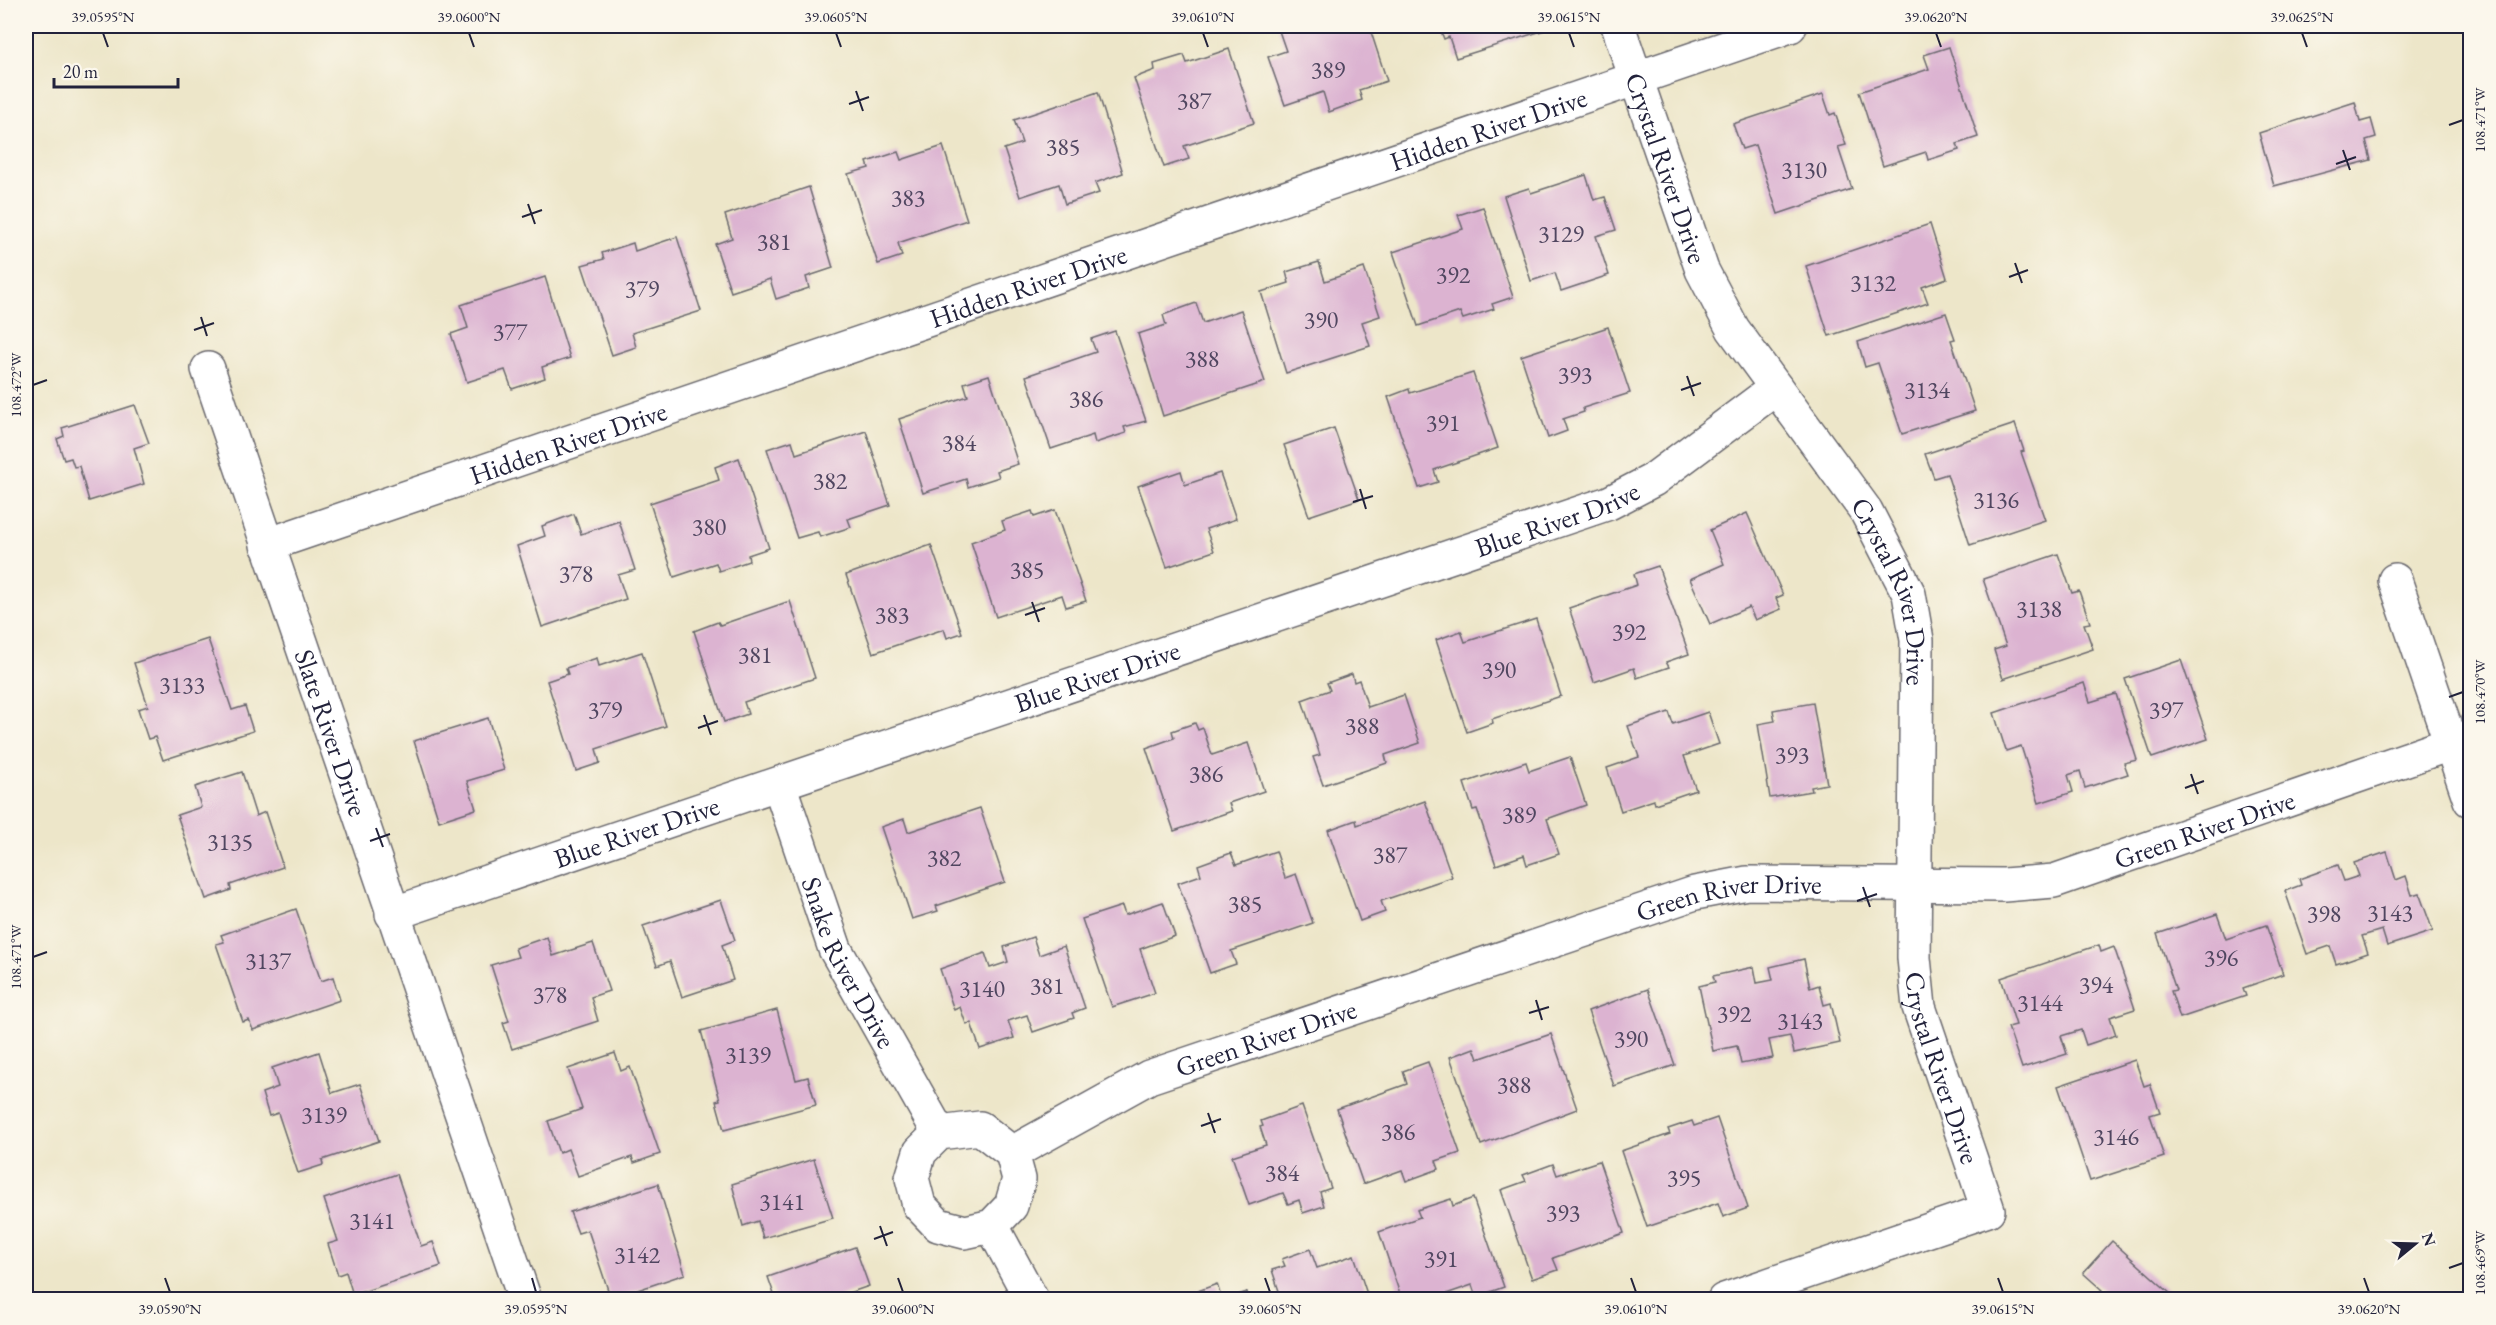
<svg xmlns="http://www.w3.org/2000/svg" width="2496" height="1325" font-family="'EB Garamond',serif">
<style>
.building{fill:#dcb3d1}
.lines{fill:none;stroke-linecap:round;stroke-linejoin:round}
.street-casing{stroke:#69676d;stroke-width:36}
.street{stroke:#fff;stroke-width:33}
.ticks{fill:none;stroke:#22223b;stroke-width:2}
.labels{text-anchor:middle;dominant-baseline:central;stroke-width:5;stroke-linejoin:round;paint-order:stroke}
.number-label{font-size:24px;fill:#504660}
.street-label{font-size:27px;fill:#22223b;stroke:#fbf7ec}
.neatline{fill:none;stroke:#22223b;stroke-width:2}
.ticks-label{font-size:15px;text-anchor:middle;fill:#22223b}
</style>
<rect width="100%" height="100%" fill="#fbf7ec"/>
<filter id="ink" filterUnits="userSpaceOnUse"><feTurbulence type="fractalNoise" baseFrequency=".0167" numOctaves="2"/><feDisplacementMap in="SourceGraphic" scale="12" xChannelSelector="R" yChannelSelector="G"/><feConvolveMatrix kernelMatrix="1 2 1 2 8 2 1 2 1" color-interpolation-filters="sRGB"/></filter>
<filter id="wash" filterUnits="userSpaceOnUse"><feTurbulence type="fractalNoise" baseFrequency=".008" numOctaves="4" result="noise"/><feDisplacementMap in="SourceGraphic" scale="24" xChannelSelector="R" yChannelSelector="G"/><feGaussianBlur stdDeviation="1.35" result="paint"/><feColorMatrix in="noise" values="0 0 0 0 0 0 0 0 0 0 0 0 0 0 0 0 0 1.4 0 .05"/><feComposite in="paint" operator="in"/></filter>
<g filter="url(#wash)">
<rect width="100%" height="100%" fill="#ede6c9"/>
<g id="blocks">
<g class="building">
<polygon points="1284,26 1369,26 1387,81 1359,90 1362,100 1329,112 1323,92 1285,105 1268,57 1286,51 1278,28"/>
<polygon points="1439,26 1544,26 1545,30 1456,58 1449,37 1444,39"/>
<polygon points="1949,47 1978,137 1957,144 1959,150 1928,160 1926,152 1883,166 1859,92 1929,69 1924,55"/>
<polygon points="1229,49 1254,123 1184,146 1189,159 1164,167 1134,78 1155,70 1154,64 1184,55 1187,63"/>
<polygon points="1098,92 1123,173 1095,183 1099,193 1065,204 1059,184 1020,197 1004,149 1022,143 1014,120"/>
<polygon points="1823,94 1830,115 1835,113 1846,145 1838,147 1852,189 1778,214 1755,145 1742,149 1733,124"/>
<polygon points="2355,102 2360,122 2371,119 2376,137 2366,140 2371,160 2274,186 2259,133"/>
<polygon points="943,146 967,220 898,243 902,256 878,264 848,174 869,168 867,162 898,152 901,160"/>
<polygon points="1586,175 1594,200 1605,197 1616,230 1596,236 1609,275 1561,291 1555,273 1531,281 1504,196 1529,188 1531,193"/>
<polygon points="809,187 833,268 806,277 809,288 776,299 770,279 731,292 715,244 732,238 725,215"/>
<polygon points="1483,207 1513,297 1492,304 1494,309 1463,319 1460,312 1418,326 1393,252 1463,229 1458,215"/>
<polygon points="1930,224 1947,278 1922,287 1928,303 1829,336 1806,266"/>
<polygon points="677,237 701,311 632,333 636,347 612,355 582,265 604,259 602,253 633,243 635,251"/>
<polygon points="1319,262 1325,281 1364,268 1380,316 1362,322 1370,346 1286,373 1261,292 1289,283 1286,272"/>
<polygon points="545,277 570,358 542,367 545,378 512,389 505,370 467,382 451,334 468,328 461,305"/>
<polygon points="1196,303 1203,323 1241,310 1265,382 1163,416 1138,334 1166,325 1163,315"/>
<polygon points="1946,313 1955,339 1951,340 1975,411 1902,434 1878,363 1865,367 1858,342"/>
<polygon points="1608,327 1630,393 1583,408 1584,412 1563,419 1567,431 1548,438 1521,356"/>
<polygon points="1115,331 1146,421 1124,427 1126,433 1095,443 1093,435 1051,449 1026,376 1096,352 1091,339"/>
<polygon points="1473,373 1498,448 1434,470 1438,482 1419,488 1388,397 1409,389 1410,393"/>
<polygon points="989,375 1018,464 997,471 999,477 968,487 966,479 923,493 899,419 968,396 964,383"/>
<polygon points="135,405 149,443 134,448 144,484 89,501 79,466 74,467 71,458 64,460 57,439 64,436 62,428"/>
<polygon points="2015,424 2024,451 2021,452 2045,520 1970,545 1947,474 1934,478 1925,454"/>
<polygon points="1334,428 1359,499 1309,516 1284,445"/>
<polygon points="866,431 890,505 848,519 851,527 820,537 818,532 797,538 767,449 792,441 796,454"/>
<polygon points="739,458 769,548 748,555 749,561 719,571 716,563 674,577 650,503 719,480 715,467"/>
<polygon points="1181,471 1185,485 1220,473 1236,519 1206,529 1214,551 1167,567 1138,486"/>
<polygon points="1055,510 1086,601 1066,607 1062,595 996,617 971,542 1005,530 1002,521 1032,511 1034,517"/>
<polygon points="1747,513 1783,595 1776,598 1781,609 1755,620 1749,607 1710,624 1690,579 1724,564 1710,530"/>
<polygon points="574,514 581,534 619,521 635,570 618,575 626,599 542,627 517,546 545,536 542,526"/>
<polygon points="931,545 962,633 947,638 944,629 873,653 846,575"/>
<polygon points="2058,554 2072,593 2079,591 2090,623 2084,624 2093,649 2003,679 1994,650 2006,646 1983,579"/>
<polygon points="1658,566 1689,654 1666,662 1669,667 1637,678 1634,668 1594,682 1569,608 1637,585 1634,574"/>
<polygon points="790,601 815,678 744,702 748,714 724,722 694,631 718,622 720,625"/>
<polygon points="1536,619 1561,696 1492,719 1493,723 1467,732 1436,640 1461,631 1465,642"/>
<polygon points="208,639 232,710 245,706 253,731 163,760 155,737 148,739 138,709 148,706 134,663"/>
<polygon points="642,652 666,726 596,749 600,763 576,771 547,681 568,674 566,668 597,658 599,666"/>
<polygon points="2181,660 2208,739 2152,758 2125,679"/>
<polygon points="1352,674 1354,682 1359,680 1368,707 1404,695 1420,743 1385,755 1387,763 1323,785 1313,757 1320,755 1302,700 1330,690 1327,683"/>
<polygon points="2084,683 2090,702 2116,694 2137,760 2124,763 2128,774 2085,788 2080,771 2068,775 2073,792 2039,803 2021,746 2006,751 1994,713"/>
<polygon points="1813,703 1827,784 1811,787 1812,791 1770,798 1758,724 1775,721 1773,710"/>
<polygon points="1669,712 1673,724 1708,712 1719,744 1684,756 1696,790 1655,804 1654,800 1621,811 1607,768 1639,757 1628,726"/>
<polygon points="488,718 504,770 467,781 476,809 439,821 414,741"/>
<polygon points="1195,723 1198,730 1203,728 1212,755 1248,743 1264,791 1229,803 1232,811 1174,831 1146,748 1174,738 1172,731"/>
<polygon points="1570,757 1586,805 1547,819 1559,854 1527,865 1524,855 1496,865 1477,809 1473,810 1464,783 1526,762 1529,771"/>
<polygon points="242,772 256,816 265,812 283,867 230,885 231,890 206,899 177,815 201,807 195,787"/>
<polygon points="1425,801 1452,877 1381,901 1385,912 1360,921 1328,830 1356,820 1357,825"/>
<polygon points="980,808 1005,882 936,906 938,911 912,919 881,827 904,819 908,832"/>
<polygon points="1276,851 1285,878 1296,874 1313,923 1231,951 1236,964 1210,973 1178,883 1201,875 1198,865 1231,853 1236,865"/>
<polygon points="2387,852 2396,880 2406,876 2412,895 2419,893 2433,931 2387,946 2382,930 2362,936 2368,953 2336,964 2330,946 2307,954 2285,891 2301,885 2299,879 2338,865 2344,881 2359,876 2354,863"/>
<polygon points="721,900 735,940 722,945 733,980 682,997 670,961 657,966 643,926"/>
<polygon points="1163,902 1175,936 1140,949 1155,993 1112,1007 1082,919 1122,906 1125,915"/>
<polygon points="296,909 321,981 333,977 340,1000 253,1030 249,1020 243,1022 216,944 224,942 221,935"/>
<polygon points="2217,914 2226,939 2266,925 2283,974 2243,988 2246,996 2180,1018 2171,991 2176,990 2157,934"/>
<polygon points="547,937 553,956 593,943 609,991 591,997 598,1021 512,1049 503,1023 509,1021 491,965 518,957 515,948"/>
<polygon points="1033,937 1039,955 1064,946 1085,1008 1072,1013 1074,1018 1033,1032 1027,1015 1008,1021 1014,1038 980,1049 971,1023 966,1024 960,1007 954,1010 940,969 985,953 990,968 1008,962 1004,947"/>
<polygon points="2099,945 2101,952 2114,947 2135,1009 2110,1017 2116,1035 2086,1045 2081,1030 2061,1036 2067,1054 2022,1068 2008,1027 2016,1025 2001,978"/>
<polygon points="1804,959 1810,988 1819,985 1824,1005 1831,1003 1840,1043 1794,1053 1790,1036 1769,1040 1773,1058 1741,1064 1737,1046 1713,1051 1699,986 1715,982 1713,976 1754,967 1757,983 1773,980 1770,967"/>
<polygon points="1648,989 1675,1065 1614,1086 1588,1011"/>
<polygon points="777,1010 796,1080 808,1077 816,1105 724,1130 716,1101 720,1100 701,1031"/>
<polygon points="1551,1034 1577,1109 1481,1145 1450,1057 1474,1048 1478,1059"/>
<polygon points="319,1052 332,1093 360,1084 379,1141 322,1160 323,1165 298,1173 278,1113 269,1116 262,1093 278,1087 272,1068"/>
<polygon points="615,1053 621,1071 630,1067 660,1154 634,1163 632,1157 578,1176 568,1149 559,1153 548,1121 582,1109 568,1069"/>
<polygon points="2135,1060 2144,1086 2150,1084 2160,1112 2150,1115 2164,1157 2090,1181 2058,1086"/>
<polygon points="1428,1062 1460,1153 1436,1161 1439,1169 1406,1181 1402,1170 1363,1184 1337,1109 1407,1084 1403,1071"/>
<polygon points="1302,1106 1331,1188 1320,1192 1324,1206 1303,1213 1299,1200 1288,1204 1283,1193 1249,1205 1232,1156 1266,1145 1260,1127 1263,1126 1261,1121"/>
<polygon points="1717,1118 1748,1208 1723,1217 1718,1203 1647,1227 1621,1151 1670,1134 1668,1129 1692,1121 1694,1126"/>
<polygon points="814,1159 833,1218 763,1238 758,1221 743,1226 732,1184"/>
<polygon points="1599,1161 1624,1233 1553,1258 1558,1270 1532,1279 1501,1190 1526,1181 1523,1175 1553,1164 1557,1175"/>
<polygon points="397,1174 421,1246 433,1242 441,1266 353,1295 346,1272 338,1275 328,1244 338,1241 324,1199"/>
<polygon points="658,1184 685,1274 611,1299 588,1230 578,1233 570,1212"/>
<polygon points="1473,1198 1504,1287 1476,1297 1472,1285 1429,1300 1402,1300 1379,1232 1420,1217 1417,1210 1451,1199 1453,1206"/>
<polygon points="2112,1241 2171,1294 2166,1300 2093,1300 2102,1290 2083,1273"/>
<polygon points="855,1247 869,1286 840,1296 841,1300 776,1300 768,1277"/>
<polygon points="1310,1249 1317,1268 1354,1255 1369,1300 1282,1300 1272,1270 1285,1266 1282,1259"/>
<polygon points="1217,1284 1222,1300 1189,1300 1187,1295"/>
<polygon points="1247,1292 1249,1300 1225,1300 1225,1299"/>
<polygon points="698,1294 700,1300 682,1300 682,1299"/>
</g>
</g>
</g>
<g filter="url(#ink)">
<use href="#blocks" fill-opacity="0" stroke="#69676d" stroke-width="1.5"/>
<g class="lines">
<g class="street-casing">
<g id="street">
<path id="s1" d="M 1618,26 L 1702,270 L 1733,329 L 1866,511 L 1909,594 L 1917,640 L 1914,958 L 1919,1007 L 1988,1210 L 1724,1300"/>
<path id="s2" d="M 208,369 L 525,1300"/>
<path id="s3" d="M 267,545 L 1790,26"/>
<polyline points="2395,580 2470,800"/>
<path id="s4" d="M 779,784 L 835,949 L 939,1133"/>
<path id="s5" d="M 392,914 L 1609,503 L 1653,480 L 1776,388"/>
<polygon points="980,1128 1012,1153 1019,1179 1011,1206 992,1226 965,1232 938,1225 919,1205 912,1178 920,1152 939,1133"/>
<path id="s6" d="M 1012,1153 L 1149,1077 L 1695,893 L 1747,883 L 2004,885 L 2054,881 L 2470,737"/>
<polyline points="992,1226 1032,1300"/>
</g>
</g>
<use href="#street" class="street"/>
</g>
</g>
<path class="ticks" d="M 103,33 L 108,47M 469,33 L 474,47M 836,33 L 841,47M 1203,33 L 1208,47M 1569,33 L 1574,47M 1936,33 L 1941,47M 2302,33 L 2307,47M 856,91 L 863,111M 849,104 L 869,97M 2449,125 L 2463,120M 2343,150 L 2350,170M 2336,164 L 2356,157M 528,204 L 535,224M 522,217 L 542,210M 2015,263 L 2022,283M 2009,277 L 2028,270M 201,317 L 207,336M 194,330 L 214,323M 1687,376 L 1694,396M 33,385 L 47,380M 1681,390 L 1701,383M 1360,489 L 1366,509M 1353,502 L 1373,496M 1032,602 L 1039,622M 1025,615 L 1045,608M 2449,697 L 2463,692M 704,715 L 711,735M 698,728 L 718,721M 2191,774 L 2198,794M 2185,788 L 2204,781M 376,828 L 383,847M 370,841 L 390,834M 1863,887 L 1870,907M 1857,901 L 1877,894M 33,957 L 47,952M 1536,1000 L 1542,1020M 1529,1013 L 1549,1007M 1208,1113 L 1215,1133M 1201,1126 L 1221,1119M 880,1226 L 887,1246M 874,1239 L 893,1232M 2449,1268 L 2463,1263M 165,1278 L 170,1292M 532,1278 L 536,1292M 898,1278 L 903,1292M 1265,1278 L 1270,1292M 1631,1278 L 1636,1292M 1998,1278 L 2003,1292M 2364,1278 L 2369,1292"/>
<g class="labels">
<g class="number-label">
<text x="1328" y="69">389</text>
<text x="1194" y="100">387</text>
<text x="1063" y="146">385</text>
<text x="1804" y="169">3130</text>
<text x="908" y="197">383</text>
<text x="1561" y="233">3129</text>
<text x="774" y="241">381</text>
<text x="1453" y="274">392</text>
<text x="1873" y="282">3132</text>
<text x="642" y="288">379</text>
<text x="1321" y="319">390</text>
<text x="510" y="331">377</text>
<text x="1202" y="358">388</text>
<text x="1575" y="374">393</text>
<text x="1927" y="389">3134</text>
<text x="1086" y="398">386</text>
<text x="1443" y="422">391</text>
<text x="959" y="442">384</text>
<text x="830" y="480">382</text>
<text x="1996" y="499">3136</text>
<text x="709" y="526">380</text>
<text x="1027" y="569">385</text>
<text x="576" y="573">378</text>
<text x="2039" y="608">3138</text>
<text x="892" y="614">383</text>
<text x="1629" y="631">392</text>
<text x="755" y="654">381</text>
<text x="1499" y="669">390</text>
<text x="182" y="684">3133</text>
<text x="605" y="709">379</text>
<text x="2166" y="709">397</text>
<text x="1362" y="725">388</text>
<text x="1792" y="754">393</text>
<text x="1206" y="773">386</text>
<text x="1519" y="814">389</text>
<text x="230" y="841">3135</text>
<text x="1390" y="854">387</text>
<text x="944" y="857">382</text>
<text x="1245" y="903">385</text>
<text x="2390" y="912">3143</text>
<text x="2324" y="913">398</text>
<text x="2221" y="957">396</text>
<text x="268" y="960">3137</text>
<text x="2096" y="984">394</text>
<text x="1047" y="985">381</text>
<text x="982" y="988">3140</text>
<text x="550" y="994">378</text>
<text x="2040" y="1002">3144</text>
<text x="1734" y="1013">392</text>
<text x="1800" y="1020">3143</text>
<text x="1631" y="1038">390</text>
<text x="748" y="1054">3139</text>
<text x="1514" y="1084">388</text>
<text x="324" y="1114">3139</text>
<text x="1398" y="1131">386</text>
<text x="2116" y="1136">3146</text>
<text x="1282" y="1172">384</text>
<text x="1684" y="1177">395</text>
<text x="782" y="1201">3141</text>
<text x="1563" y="1212">393</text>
<text x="372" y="1220">3141</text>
<text x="637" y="1254">3142</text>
<text x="1441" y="1258">391</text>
</g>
<g class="street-label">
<text stroke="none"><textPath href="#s3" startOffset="1290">Hidden River Drive</textPath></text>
<text stroke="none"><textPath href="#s1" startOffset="150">Crystal River Drive</textPath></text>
<text stroke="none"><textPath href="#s3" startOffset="804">Hidden River Drive</textPath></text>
<text stroke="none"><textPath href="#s3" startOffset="318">Hidden River Drive</textPath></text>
<text stroke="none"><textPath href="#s5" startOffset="1230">Blue River Drive</textPath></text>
<text stroke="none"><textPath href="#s1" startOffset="636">Crystal River Drive</textPath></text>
<text stroke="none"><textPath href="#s5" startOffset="744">Blue River Drive</textPath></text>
<text stroke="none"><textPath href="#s2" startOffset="384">Slate River Drive</textPath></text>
<text stroke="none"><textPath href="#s6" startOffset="1252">Green River Drive</textPath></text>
<text stroke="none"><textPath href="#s5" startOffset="258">Blue River Drive</textPath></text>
<text stroke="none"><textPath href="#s6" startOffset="766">Green River Drive</textPath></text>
<text stroke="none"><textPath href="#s4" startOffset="192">Snake River Drive</textPath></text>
<text stroke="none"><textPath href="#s6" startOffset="280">Green River Drive</textPath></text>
<text stroke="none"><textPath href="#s1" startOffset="1122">Crystal River Drive</textPath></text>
</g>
</g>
<rect width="2496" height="1325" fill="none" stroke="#fbf7ec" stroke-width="66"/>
<g transform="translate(2415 1244) rotate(71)" stroke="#fbf7ec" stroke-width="4.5" paint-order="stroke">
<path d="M0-4.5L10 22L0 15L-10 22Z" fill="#22223b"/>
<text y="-9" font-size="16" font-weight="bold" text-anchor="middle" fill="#22223b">N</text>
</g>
<path d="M54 78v9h124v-9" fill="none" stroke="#22223b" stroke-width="3"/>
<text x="63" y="78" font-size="18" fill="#22223b" stroke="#fbf7ec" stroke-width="4.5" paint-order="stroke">20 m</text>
<rect x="33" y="33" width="2430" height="1259" class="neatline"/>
<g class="ticks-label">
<text x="103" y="22">39.0595°N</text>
<text x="469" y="22">39.0600°N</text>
<text x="836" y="22">39.0605°N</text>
<text x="1203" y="22">39.0610°N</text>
<text x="1569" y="22">39.0615°N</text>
<text x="1936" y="22">39.0620°N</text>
<text x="2302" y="22">39.0625°N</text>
<text transform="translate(2480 120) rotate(-90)" y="5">108.471°W</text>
<text transform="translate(16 385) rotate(-90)" y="5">108.472°W</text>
<text transform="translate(2480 692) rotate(-90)" y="5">108.470°W</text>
<text transform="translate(16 957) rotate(-90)" y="5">108.471°W</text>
<text transform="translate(2480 1263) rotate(-90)" y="5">108.469°W</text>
<text x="170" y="1314">39.0590°N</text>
<text x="536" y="1314">39.0595°N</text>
<text x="903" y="1314">39.0600°N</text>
<text x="1270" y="1314">39.0605°N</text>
<text x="1636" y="1314">39.0610°N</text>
<text x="2003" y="1314">39.0615°N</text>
<text x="2369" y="1314">39.0620°N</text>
</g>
</svg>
